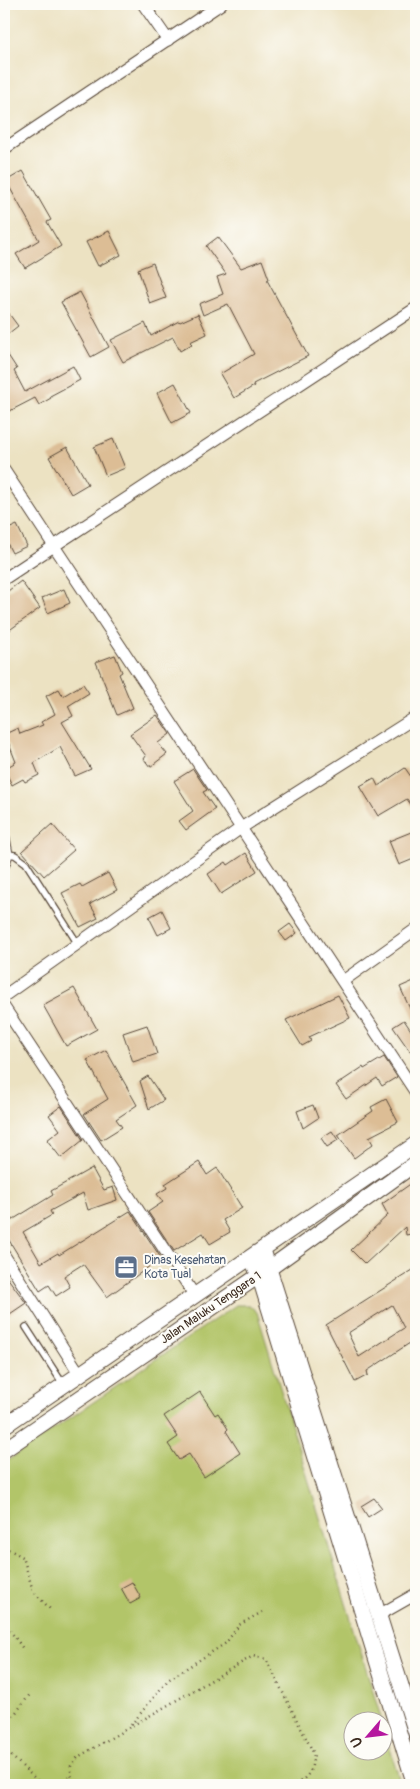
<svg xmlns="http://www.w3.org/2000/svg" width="420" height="1789" font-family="Pangolin,sans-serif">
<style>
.green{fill:#b2c569;stroke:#767844}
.building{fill:#dcbd95;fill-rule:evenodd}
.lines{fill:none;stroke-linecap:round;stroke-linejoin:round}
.lane-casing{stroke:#564637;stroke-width:8}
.street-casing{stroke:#564637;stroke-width:13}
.secondary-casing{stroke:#564637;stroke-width:17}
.path{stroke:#564637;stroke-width:2.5;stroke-dasharray:1 4;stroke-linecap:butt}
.lane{stroke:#fff;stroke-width:5.5}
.street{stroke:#fff;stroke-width:11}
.secondary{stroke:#fff;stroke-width:15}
.labels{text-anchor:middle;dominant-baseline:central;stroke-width:4;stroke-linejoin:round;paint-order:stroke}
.service-label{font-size:12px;fill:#4e5e75;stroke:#fdfcf7;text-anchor:start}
.street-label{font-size:12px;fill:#3b2a1e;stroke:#fdfcf7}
</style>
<rect width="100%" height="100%" fill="#fdfcf7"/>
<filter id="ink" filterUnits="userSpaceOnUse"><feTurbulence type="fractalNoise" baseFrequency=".02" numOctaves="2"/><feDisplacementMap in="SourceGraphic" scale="10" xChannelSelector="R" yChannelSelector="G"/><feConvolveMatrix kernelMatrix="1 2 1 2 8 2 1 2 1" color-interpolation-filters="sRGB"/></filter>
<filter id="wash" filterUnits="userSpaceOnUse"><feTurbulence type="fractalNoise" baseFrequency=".0096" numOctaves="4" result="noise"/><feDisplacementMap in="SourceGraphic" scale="20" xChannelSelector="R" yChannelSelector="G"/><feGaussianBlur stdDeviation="1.12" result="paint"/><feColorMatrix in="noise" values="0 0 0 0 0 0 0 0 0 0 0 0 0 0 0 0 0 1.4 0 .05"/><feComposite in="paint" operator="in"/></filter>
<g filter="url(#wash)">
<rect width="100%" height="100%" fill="#ece2c2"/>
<polygon class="green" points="236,1305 249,1305 257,1312 382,1721 352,1722 352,1752 382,1752 383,1725 401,1785 4,1785 4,1463"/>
<g id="blocks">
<g class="building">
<polygon points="23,171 51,220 47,222 61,246 25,268 16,254 39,240 6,181"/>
<polygon points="109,231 121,255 98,266 86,242"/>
<polygon points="218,237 241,268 262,260 269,279 267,280 308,356 253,384 254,386 234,398 220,374 254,354 228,304 203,315 199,304 223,294 217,277 226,274 206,246"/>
<polygon points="153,263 166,298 150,304 138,269"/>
<polygon points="80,292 109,347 91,357 61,302"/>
<polygon points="4,307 18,326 4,337"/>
<polygon points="198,314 207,334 190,342 192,344 180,351 173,337 123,362 111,340 145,323 151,336 179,321 180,322"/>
<polygon points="4,349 17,369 14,371 25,392 73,366 80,380 50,396 51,398 39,405 35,398 4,414"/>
<polygon points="175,383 191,413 172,423 157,393"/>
<polygon points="113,439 125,468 106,476 94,447"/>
<polygon points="67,447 88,484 71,494 49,457"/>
<polygon points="17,525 27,546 12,553 4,537 4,531"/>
<polygon points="21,581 40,608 4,634 4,594"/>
<polygon points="64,589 70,603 48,613 42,598"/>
<polygon points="115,655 122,672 119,674 133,708 117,715 96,662"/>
<polygon points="83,684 89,693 68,706 73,716 62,722 91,769 75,776 60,747 34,763 39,775 25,782 23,779 12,785 4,769 16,762 5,734 18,728 20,734 43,725 41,722 55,714 46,696 59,689 63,696"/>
<polygon points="157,715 170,734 158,743 167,754 150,767 144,759 146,756 130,734"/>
<polygon points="405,768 416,784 416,812 407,799 378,816 360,786 374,778 378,786"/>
<polygon points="193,769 207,790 203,792 215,809 186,830 179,821 193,811 174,781"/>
<polygon points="52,824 74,850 44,876 22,851"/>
<polygon points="416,830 416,858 399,865 389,841"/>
<polygon points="246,853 257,871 221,894 208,874 226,862 228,865"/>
<polygon points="108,873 117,890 90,904 98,918 80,927 62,893 80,884 82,887"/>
<polygon points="162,910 171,928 158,935 149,917"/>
<polygon points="290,924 297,933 286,941 279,932"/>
<polygon points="416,980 416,1022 400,987"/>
<polygon points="74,988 97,1029 66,1046 43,1005"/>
<polygon points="338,995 350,1018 309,1037 311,1041 302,1046 286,1020"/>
<polygon points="404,1020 416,1038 416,1060 393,1027"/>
<polygon points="147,1025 157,1054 133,1062 123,1033"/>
<polygon points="106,1050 137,1105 116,1119 122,1127 101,1140 84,1114 108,1099 87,1060"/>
<polygon points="384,1057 397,1077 382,1086 377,1078 346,1099 336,1085 363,1067 364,1069"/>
<polygon points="148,1076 164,1100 149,1109 140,1081"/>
<polygon points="386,1099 398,1122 369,1137 373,1144 354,1158 338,1135 373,1111 371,1107"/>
<polygon points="313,1105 318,1118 303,1128 297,1111"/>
<polygon points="61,1106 83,1140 61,1158 47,1140 60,1130 49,1115"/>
<polygon points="332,1131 338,1140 327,1147 321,1138"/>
<polygon points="199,1162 207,1175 217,1168 242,1208 223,1220 230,1232 210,1244 203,1233 174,1251 148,1212 163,1202 157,1194 167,1188 165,1184"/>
<polygon points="92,1168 104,1190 113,1187 117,1200 88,1210 83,1193 50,1211 52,1215 23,1232 41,1263 58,1253 59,1255 130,1211 161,1258 107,1297 83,1264 64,1276 70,1287 56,1296 49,1285 40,1291 4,1232 4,1225 53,1195 51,1191"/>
<polygon points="416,1180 416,1233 406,1235 405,1227 365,1264 351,1250 388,1215 382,1204"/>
<path d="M 416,1268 L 416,1339 L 367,1371 L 368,1375 L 355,1382 L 326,1325 ZM 392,1305 L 404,1328 L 359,1357 L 348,1333 Z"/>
<polygon points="4,1273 26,1303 4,1318"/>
<polygon points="200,1392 215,1415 218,1413 228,1429 226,1431 240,1453 204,1477 189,1454 179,1460 168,1444 178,1437 164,1416"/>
<polygon points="374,1498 382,1508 368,1517 361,1506"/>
<polygon points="132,1582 141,1598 130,1604 121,1588"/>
</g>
</g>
</g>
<g filter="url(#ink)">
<use href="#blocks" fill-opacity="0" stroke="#564637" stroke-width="1"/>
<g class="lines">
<g class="lane-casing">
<g id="lane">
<polyline points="7,854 15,855 26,863 78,944"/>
<polyline points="26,1327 63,1384"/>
</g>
</g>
<g class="street-casing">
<g id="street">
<polyline points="143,4 168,40"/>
<polyline points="4,149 221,4"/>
<polyline points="4,470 54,546 4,579"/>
<polyline points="416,717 241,828 416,1093"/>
<polyline points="4,838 7,854 4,864"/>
<polyline points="343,981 416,929"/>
<polyline points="4,996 241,828 54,546 416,308"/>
<polyline points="4,1007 195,1296"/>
<polyline points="4,1255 79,1373"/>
<polyline points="379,1615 416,1594"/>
</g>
</g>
<g class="secondary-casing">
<g id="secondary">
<polyline points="263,1250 416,1733"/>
<polyline points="251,1258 259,1275 415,1785"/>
<polyline points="4,1426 416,1144"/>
<polyline points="4,1450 270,1268 416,1163"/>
</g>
</g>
<g class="path">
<polyline points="4,1547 23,1557 33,1591 51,1610"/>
<polyline points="4,1622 24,1650"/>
<polyline points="131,1725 168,1680 226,1643 239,1625 262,1612"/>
<polyline points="4,1728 31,1693"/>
<polyline points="4,1749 42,1785"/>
<polyline points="61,1785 71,1775"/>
<path d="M 77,1785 L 71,1775 L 71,1766 L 78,1757 L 253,1656 L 266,1659 L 314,1754 C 312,1770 309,1778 294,1785"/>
</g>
<use href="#lane" class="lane"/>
<use href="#street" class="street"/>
<use href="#secondary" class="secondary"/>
</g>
</g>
<defs>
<g id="office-square" transform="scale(1.25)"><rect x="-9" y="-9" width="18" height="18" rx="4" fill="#5c6f8a" stroke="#fdfcf7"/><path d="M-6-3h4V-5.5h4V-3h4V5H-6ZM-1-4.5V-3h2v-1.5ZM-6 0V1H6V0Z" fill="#fff"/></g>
</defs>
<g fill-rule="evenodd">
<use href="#office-square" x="126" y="1267"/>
</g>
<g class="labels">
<g class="service-label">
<text x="144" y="1260">Dinas Kesehatan<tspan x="144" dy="14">Kota Tual</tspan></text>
</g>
<g class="street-label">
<text transform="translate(211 1308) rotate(-34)">Jalan Maluku Tenggara 1</text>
</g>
</g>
<rect width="420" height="1789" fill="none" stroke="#fdfcf7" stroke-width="20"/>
<g transform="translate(368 1736) rotate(242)"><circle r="24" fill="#fdfcf7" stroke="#afa8a0"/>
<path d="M0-4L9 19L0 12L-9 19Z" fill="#b5179e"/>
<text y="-8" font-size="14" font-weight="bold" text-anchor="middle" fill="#3b2a1e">U</text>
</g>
</svg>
